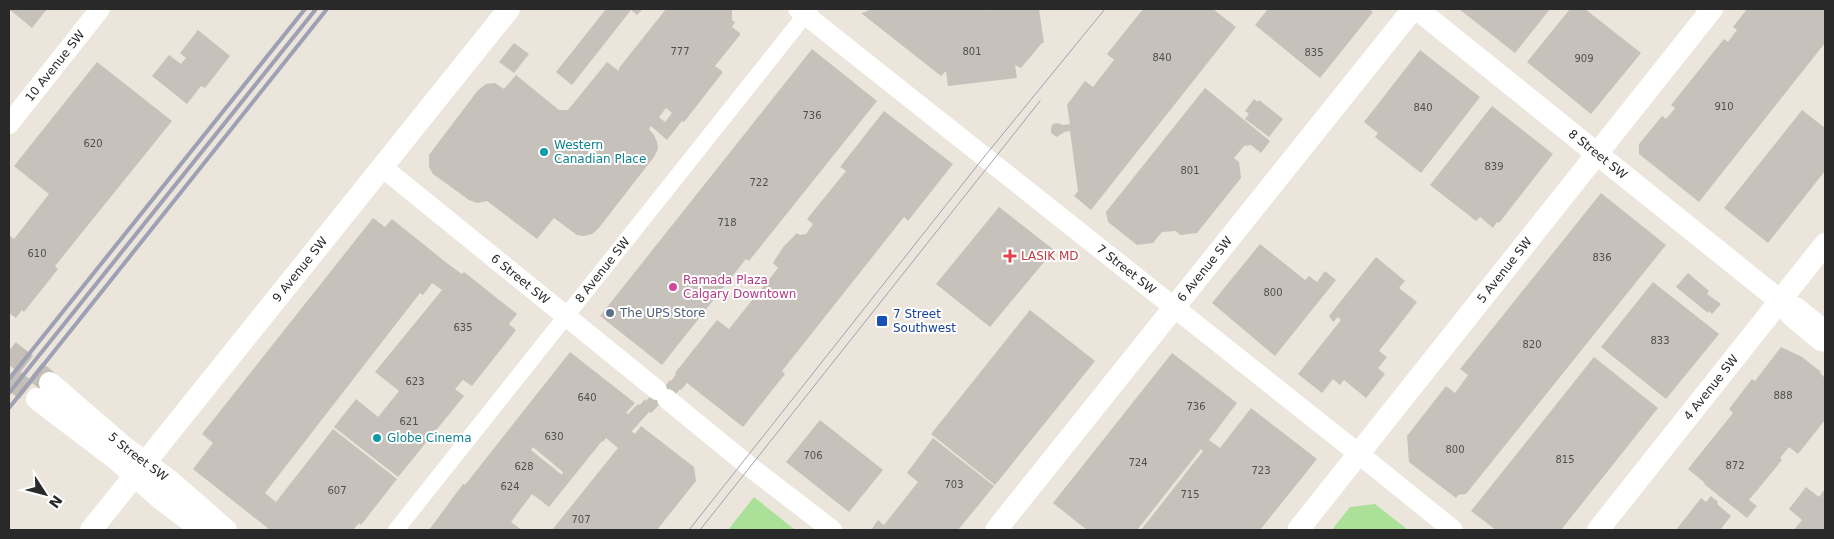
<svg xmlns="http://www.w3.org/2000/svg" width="1834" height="539" font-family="'DejaVu Sans',sans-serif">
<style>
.park{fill:#abe099}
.building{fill:#c6c2bb;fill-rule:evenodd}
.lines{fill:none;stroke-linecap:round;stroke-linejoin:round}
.secondary-tunnel{stroke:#c4bfb7;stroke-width:22;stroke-dasharray:22 11;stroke-linecap:butt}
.minor{stroke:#fff;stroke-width:16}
.tertiary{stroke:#fff;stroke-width:20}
.secondary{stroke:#fff;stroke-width:22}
.tram{stroke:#9ea0b3;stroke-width:1}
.rail{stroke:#9ea0b3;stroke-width:4}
.culture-dot{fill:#0f9aa8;stroke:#fff;stroke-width:2}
.health-dot{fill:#e0444e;stroke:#fff;stroke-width:2}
.hotel-dot{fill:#d1479c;stroke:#fff;stroke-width:2}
.service-dot{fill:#5c6f8a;stroke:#fff;stroke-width:2}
.transit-dot{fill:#1a4fb4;stroke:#fff;stroke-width:2}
.labels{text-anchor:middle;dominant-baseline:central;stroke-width:4;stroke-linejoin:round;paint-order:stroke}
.number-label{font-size:10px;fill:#504f4e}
.street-label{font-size:12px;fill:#292929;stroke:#fff}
.culture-label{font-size:12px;fill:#0d838f;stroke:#fff;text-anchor:start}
.health-label{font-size:12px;fill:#be3a42;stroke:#fff;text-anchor:start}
.hotel-label{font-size:12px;fill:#b23c85;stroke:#fff;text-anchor:start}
.service-label{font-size:12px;fill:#4e5e75;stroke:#fff;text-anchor:start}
.transit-label{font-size:12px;fill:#164399;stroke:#fff;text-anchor:start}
</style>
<rect width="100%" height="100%" fill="#ebe5db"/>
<g class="park">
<polygon points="754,497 795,530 728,530"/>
<polygon points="1375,504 1408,530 1332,530 1350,507"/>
</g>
<g class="building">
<polygon points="9,9 47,9 32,28"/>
<polygon points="606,9 643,9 637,15 631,10 572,85 556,72"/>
<path d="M 666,9 L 732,9 L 732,20 L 735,22 L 732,27 L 740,33 L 740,35 L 715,66 L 723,72 L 684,122 L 682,121 L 667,140 L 651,126 L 649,129 L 654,135 L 657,142 L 658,149 L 654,157 L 598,229 L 592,234 L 584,236 L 577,235 L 554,218 L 537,239 L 487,201 L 477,203 L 469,200 L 433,174 L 429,167 L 429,155 L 478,90 L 486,84 L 495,83 L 504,89 L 516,75 L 559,110 L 568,110 L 607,62 L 619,71 L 619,68 ZM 666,108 L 672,113 L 665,122 L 659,117 Z"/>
<polygon points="867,9 990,9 990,11 992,9 1039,9 1044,43 1042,43 1021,68 1015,65 1017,78 948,86 946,71 941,76 861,13 868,11"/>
<polygon points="1143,9 1213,9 1236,27 1091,210 1074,196 1078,191 1070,131 1064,132 1057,137 1051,133 1051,128 1053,124 1058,123 1063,125 1070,124 1067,105 1085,81 1093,87 1114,60 1107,54"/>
<polygon points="1268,9 1369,9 1373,12 1320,78 1255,25"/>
<polygon points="1459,9 1550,9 1515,53"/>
<polygon points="1570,9 1585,9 1641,53 1591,114 1527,62"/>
<polygon points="1747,9 1825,9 1825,43 1699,202 1639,154 1639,144 1662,116 1666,119 1672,112 1675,108 1671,105 1724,39 1728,42 1733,35 1737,30 1733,27"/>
<polygon points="198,30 230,56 205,88 201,86 187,104 152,76 169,55 181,64 186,58 180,53"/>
<polygon points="514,43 529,54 514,73 499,62"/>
<polygon points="812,49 877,101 749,261 746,259 662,365 600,316"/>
<polygon points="1420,50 1480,97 1421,173 1375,137 1378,133 1364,122"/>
<polygon points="97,62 172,121 55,266 58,269 24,312 22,310 16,318 9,313 9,235 14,239 49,194 14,166"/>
<polygon points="1205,88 1270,141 1261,153 1251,145 1244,146 1234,158 1239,162 1241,178 1197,233 1180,235 1176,231 1162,232 1153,243 1137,245 1108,222 1106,212"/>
<polygon points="1254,99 1258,102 1259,100 1283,119 1269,137 1245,119 1249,114 1245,111"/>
<polygon points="1492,106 1553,154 1499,223 1497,222 1493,228 1480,217 1476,221 1430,185"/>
<polygon points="1802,110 1825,128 1825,171 1768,243 1724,208"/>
<path d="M 884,111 L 953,164 L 908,221 L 904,217 L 782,371 L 785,374 L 743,427 L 687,383 L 681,390 L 680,389 L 675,395 L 661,403 L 651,413 L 649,412 L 632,431 L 630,430 L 635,434 L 641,426 L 694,467 L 696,481 L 657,530 L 552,530 L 618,448 L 606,438 L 603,442 L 602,441 L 549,507 L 532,494 L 511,522 L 522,530 L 429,530 L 463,484 L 465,485 L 570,352 L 635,403 L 626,413 L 628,414 L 638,404 L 640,405 L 645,399 L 646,401 L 651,395 L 665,386 L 670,380 L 671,381 L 676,374 L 675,373 L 717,320 L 729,329 L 778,268 L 773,263 L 774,261 L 784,246 L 797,233 L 800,235 L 806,234 L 813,224 L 807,219 L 846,171 L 840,167 ZM 533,447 L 563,472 L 562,475 L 531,450 Z"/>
<polygon points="1601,193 1666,245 1466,494 1458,495 1456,498 1409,462 1407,436 1446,386 1455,393 1468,375 1460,369"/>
<polygon points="999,207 1054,250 990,327 936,284"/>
<polygon points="373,218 385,227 392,219 448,264 462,274 464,272 517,314 509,324 516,330 472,386 463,380 455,389 464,396 398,477 334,427 356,399 378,417 399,391 375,372 442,290 432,283 423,295 420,293 265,493 276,502 333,429 397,479 361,525 359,523 353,530 270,530 193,469 213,443 202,434"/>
<polygon points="1260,244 1305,280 1309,276 1317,282 1325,271 1336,280 1275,356 1212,303"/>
<polygon points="1376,257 1405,281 1399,288 1417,302 1379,351 1387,357 1378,368 1385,374 1366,398 1344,380 1340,385 1333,379 1322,393 1298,374 1341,320 1338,317 1333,322 1329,316"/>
<polygon points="1688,273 1709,291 1707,294 1721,304 1712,314 1709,311 1708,313 1676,287"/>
<polygon points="1653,282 1719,334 1666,399 1601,347"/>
<polygon points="1030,310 1095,361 995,485 931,434"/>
<polygon points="1781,347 1802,357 1821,372 1820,373 1825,378 1825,420 1798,454 1789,447 1780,458 1782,460 1749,500 1757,506 1747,518 1704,484 1705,483 1688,469 1733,413 1729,409 1752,379 1755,381"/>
<polygon points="1172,353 1237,403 1209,440 1220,448 1251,408 1317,459 1260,530 1141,530 1203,451 1201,449 1137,530 1087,530 1053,503"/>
<polygon points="1594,357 1658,408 1561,530 1496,530 1471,511"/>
<polygon points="820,420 883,470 849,512 786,462"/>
<polygon points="933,438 994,486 958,530 871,530 878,520 884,525 918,482 907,473"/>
<polygon points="1806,487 1819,497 1824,490 1825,492 1825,530 1794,530 1802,520 1789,509"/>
<polygon points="1711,496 1718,502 1717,504 1731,516 1720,530 1676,530 1701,498 1706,502"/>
</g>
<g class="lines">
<g class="secondary-tunnel">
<polyline points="9,351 50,383"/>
<polyline points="9,377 37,399"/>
</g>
<g class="minor">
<polyline points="1779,300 1789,317 1820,343 1825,344"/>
<polyline points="1779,300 1798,306 1825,328"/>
<path id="s1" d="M 396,530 L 810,9"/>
</g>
<g class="tertiary">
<path id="s2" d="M 798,9 L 1359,454 L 1453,530"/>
<path id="s3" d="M 9,124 L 100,9"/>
<path id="s4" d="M 382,167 L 657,390"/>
<polyline points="667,399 750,467 832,530"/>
</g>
<g class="secondary">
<path id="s5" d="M 1417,9 L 1779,300"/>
<path id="s6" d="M 50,383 L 124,447 L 170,481 L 226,530"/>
<polyline points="37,399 116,459 161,499 202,530"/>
<path id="s7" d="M 91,530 L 509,9"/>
<path id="s8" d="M 996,530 L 1413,9"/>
<path id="s9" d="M 1298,530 L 1712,9"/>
<path id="s10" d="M 1598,530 L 1825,244"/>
</g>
<g class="tram">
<polyline points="689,530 984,157 1105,9"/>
<polyline points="700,530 1040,101"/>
</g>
<g class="rail">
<polyline points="9,379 305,9"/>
<polyline points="9,393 316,9"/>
<polyline points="9,408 327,9"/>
</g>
</g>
<g class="culture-dot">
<circle cx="544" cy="152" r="5"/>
<circle cx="377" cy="438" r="5"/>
</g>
<path class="health-dot" d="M1007.5 248.5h5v5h5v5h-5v5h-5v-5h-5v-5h5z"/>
<circle class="hotel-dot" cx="673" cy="287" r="5"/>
<circle class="service-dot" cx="610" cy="313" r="5"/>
<rect class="transit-dot" x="876" y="315" width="12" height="12" rx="2.5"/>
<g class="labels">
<g class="number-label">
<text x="680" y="51">777</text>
<text x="972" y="51">801</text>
<text x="1314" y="52">835</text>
<text x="1162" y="57">840</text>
<text x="1584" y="58">909</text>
<text x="1724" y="106">910</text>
<text x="1423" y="107">840</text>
<text x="812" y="115">736</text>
<text x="93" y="143">620</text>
<text x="1494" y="166">839</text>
<text x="1190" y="170">801</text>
<text x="759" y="182">722</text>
<text x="727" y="222">718</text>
<text x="37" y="253">610</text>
<text x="1602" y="257">836</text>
<text x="1273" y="292">800</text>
<text x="463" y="327">635</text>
<text x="1660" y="340">833</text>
<text x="1532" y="344">820</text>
<text x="415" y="381">623</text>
<text x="1783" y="395">888</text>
<text x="587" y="397">640</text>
<text x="1196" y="406">736</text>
<text x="409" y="421">621</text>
<text x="554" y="436">630</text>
<text x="1455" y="449">800</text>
<text x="813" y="455">706</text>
<text x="1565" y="459">815</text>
<text x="1138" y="462">724</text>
<text x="1735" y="465">872</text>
<text x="524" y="466">628</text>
<text x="1261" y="470">723</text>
<text x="954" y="484">703</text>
<text x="510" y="486">624</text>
<text x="337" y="490">607</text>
<text x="1190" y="494">715</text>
<text x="581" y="519">707</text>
</g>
<g class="street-label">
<text stroke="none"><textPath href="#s3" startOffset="74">10 Avenue SW</textPath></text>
<text stroke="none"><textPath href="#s5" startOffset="232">8 Street SW</textPath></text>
<text stroke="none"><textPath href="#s7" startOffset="334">9 Avenue SW</textPath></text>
<text stroke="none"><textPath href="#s1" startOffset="332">8 Avenue SW</textPath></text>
<text stroke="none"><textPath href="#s2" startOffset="419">7 Street SW</textPath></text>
<text stroke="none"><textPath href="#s8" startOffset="334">6 Avenue SW</textPath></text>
<text stroke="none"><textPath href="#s9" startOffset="332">5 Avenue SW</textPath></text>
<text stroke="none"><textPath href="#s4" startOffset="178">6 Street SW</textPath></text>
<text stroke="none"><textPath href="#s10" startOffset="182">4 Avenue SW</textPath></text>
<text stroke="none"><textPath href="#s6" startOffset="115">5 Street SW</textPath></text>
</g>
<g class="culture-label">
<text x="554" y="145">Western<tspan x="554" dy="14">Canadian Place</tspan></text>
<text x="387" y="438">Globe Cinema</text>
</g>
<g class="health-label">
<text x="1021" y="256">LASIK MD</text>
</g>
<g class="hotel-label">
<text x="683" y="280">Ramada Plaza<tspan x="683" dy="14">Calgary Downtown</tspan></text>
</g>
<g class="service-label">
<text x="620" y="313">The UPS Store</text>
</g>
<g class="transit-label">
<text x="893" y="314">7 Street<tspan x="893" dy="14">Southwest</tspan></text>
</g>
</g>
<rect width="1834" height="539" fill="none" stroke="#292929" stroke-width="20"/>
<g transform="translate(45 494) rotate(126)" stroke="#ffffff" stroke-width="4" paint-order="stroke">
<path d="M0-4L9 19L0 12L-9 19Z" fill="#292929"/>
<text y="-8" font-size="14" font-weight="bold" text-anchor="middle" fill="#292929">N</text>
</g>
</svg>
